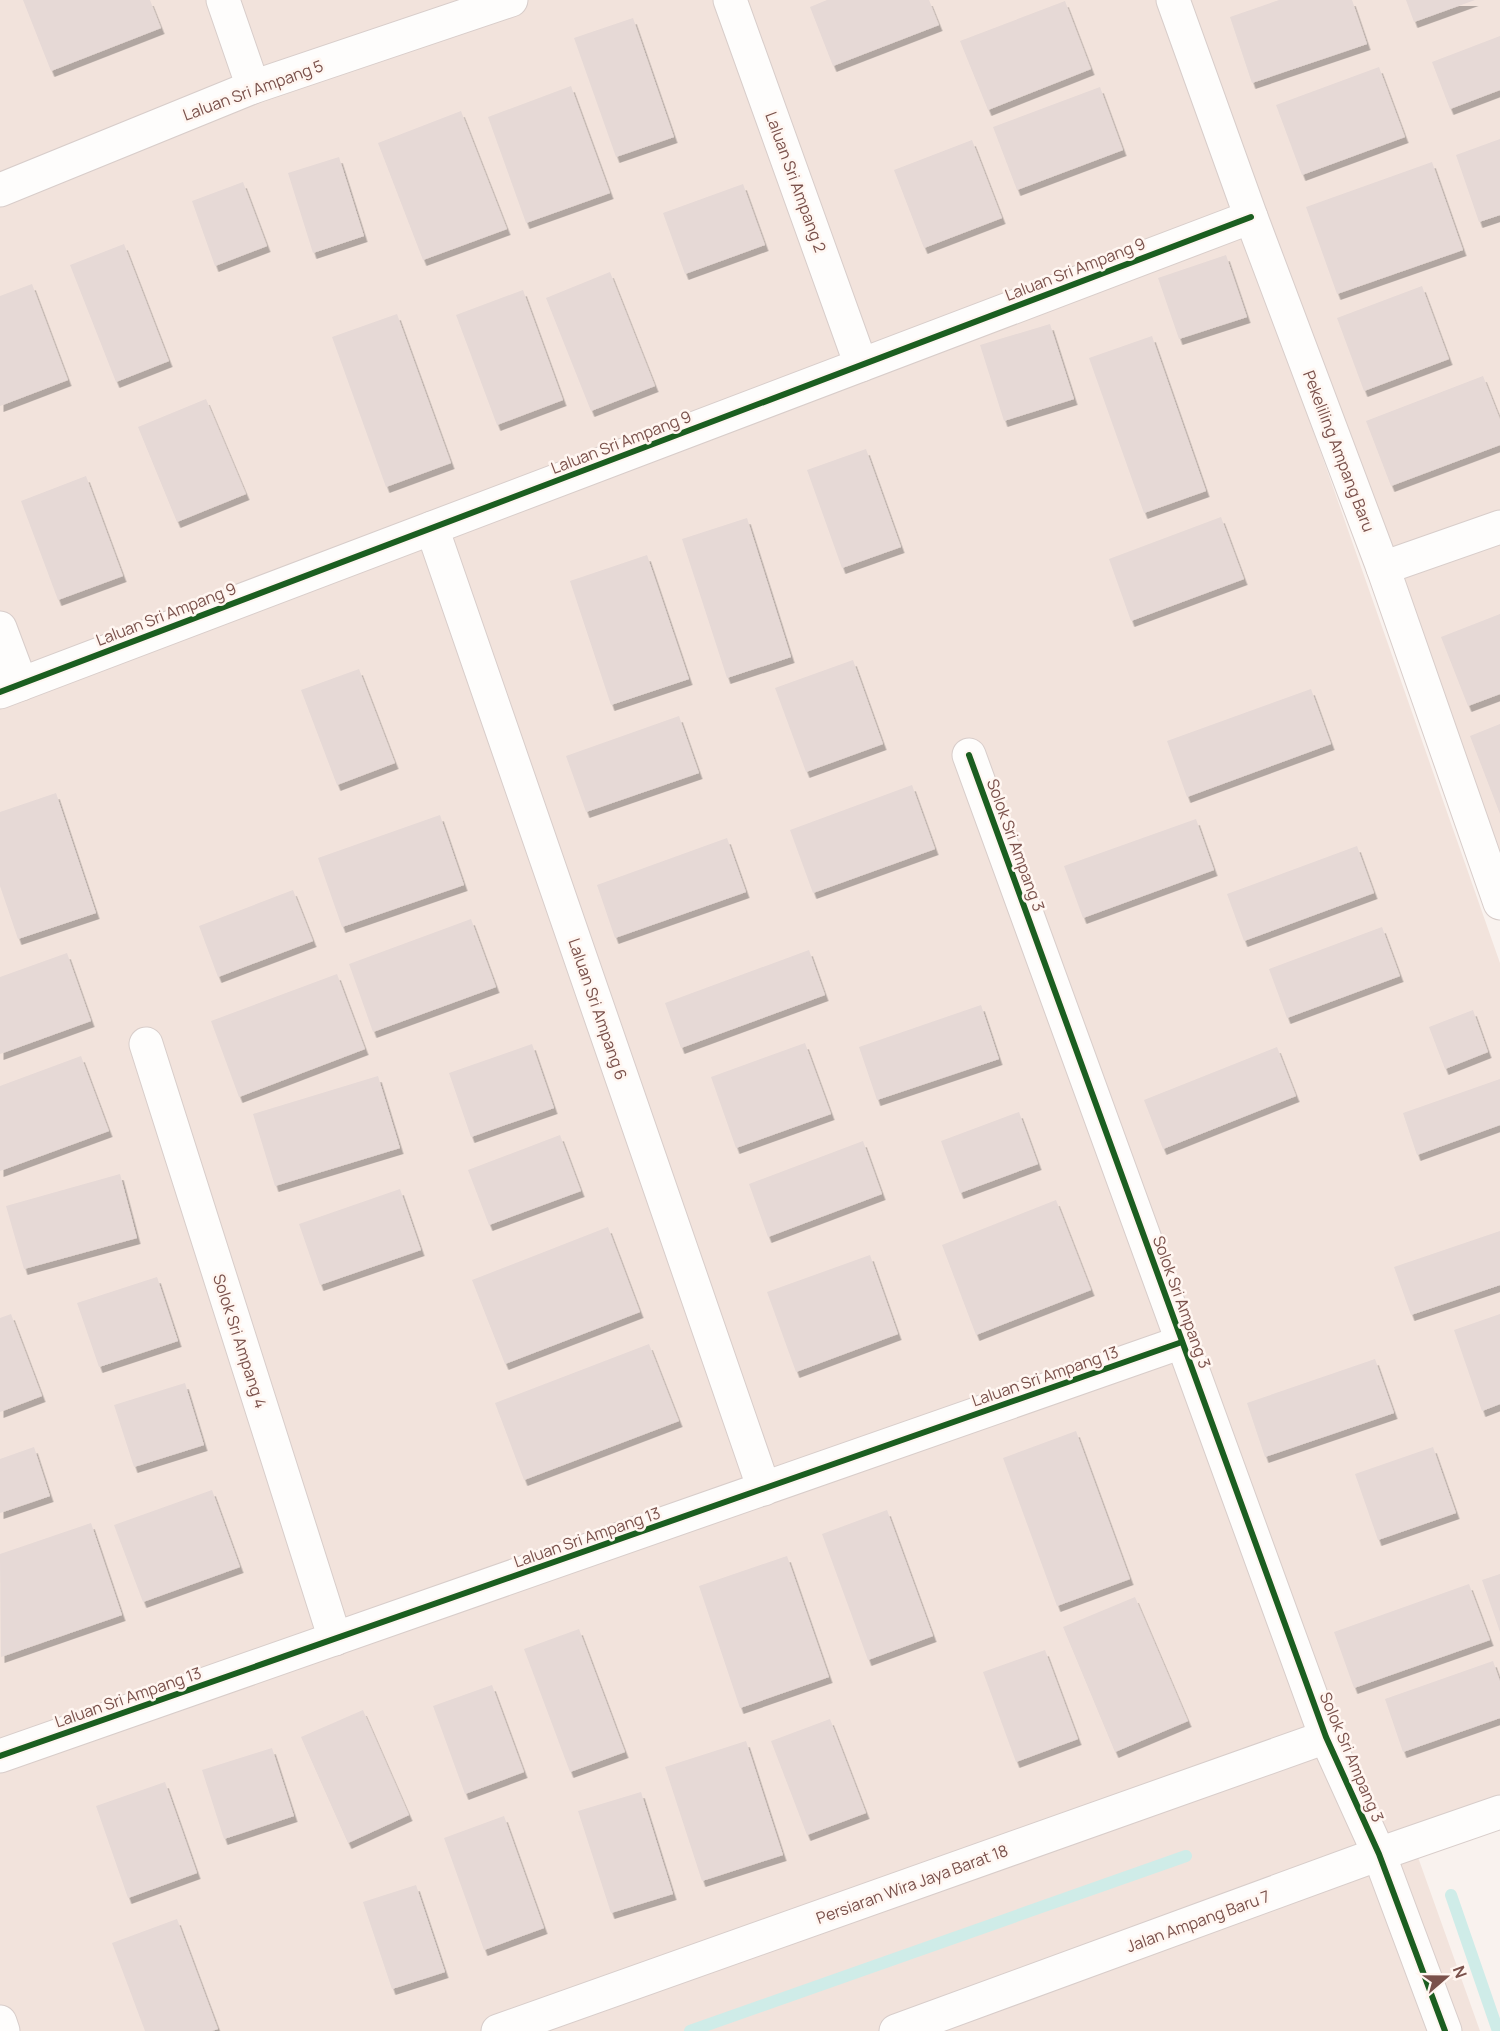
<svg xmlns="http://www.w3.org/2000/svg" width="1500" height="2031" font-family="Manrope,sans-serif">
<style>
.residential{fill:#f2e3dc}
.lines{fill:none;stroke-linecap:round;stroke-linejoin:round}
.stream{stroke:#cfece8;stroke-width:12}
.building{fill:#e6d9d6;filter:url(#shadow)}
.street-casing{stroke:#d8cdca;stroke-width:35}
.street{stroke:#fefdfc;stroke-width:33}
.cycleway-casing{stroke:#fff6f1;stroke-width:10}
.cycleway{stroke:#1b5e20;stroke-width:6}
.labels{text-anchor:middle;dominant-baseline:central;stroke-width:5;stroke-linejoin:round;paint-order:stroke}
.street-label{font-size:16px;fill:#7a514b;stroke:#fff6f1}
</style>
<defs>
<filter id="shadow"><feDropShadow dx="3.5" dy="6" stdDeviation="0" flood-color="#0004"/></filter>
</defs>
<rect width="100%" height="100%" fill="#f9f2ee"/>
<g class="residential">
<polygon points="0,0 1162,0 1500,963 1500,1814 1414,1846 1480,2031 0,2031"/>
<polygon points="1180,0 1500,0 1500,909"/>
</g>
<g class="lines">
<g class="stream">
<polyline points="1451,1895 1498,2031"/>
<polyline points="690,2031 1186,1856"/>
</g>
</g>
<g class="building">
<polygon points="23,0 150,0 161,28 51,71"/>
<polygon points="827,0 929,0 939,25 833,66 810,7"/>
<polygon points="1279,0 1352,0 1367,44 1252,83 1230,17"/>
<polygon points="1406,0 1475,0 1414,22"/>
<polygon points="1065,1 1091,69 988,110 960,41"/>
<polygon points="633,18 674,137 616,157 574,38"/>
<polygon points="1500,36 1500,90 1450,109 1432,62"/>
<polygon points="1379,67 1405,137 1302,175 1276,105"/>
<polygon points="571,86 610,193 526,223 488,117"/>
<polygon points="1100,87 1123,150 1017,190 993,127"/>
<polygon points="461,111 507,229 423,260 378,143"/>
<polygon points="1500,139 1500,215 1479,222 1456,155"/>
<polygon points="972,140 1002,218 924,248 894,170"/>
<polygon points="339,157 364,236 313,253 288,173"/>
<polygon points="1432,162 1463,250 1337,294 1306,207"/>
<polygon points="243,182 267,246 215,266 192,201"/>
<polygon points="743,184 765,245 685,274 663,213"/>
<polygon points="124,244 169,361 116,382 70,265"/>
<polygon points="1226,255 1247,317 1179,339 1158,278"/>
<polygon points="610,272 655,386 591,411 546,298"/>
<polygon points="32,284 68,380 0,406 0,296"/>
<polygon points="1422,286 1449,359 1364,391 1337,318"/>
<polygon points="523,290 563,400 497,425 456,315"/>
<polygon points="397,314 451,463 386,487 332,337"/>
<polygon points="1050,324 1074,399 1004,421 980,345"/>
<polygon points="1152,336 1206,491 1144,513 1089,358"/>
<polygon points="1483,376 1500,419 1500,445 1391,486 1366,421"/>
<polygon points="206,399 246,494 177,522 138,427"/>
<polygon points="866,449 901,547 842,568 807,470"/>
<polygon points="86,476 123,576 58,600 21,501"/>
<polygon points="1221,517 1244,579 1131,621 1109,559"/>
<polygon points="747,518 791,657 727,678 682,539"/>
<polygon points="647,555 689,679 611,705 570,581"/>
<polygon points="1500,614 1500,694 1468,706 1441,637"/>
<polygon points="853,660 883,744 806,772 775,688"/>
<polygon points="359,669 395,763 337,785 301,690"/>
<polygon points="1311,689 1331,744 1187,797 1167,741"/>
<polygon points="679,716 699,773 586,812 566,756"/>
<polygon points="1500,724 1500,814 1470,736"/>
<polygon points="912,785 935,849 813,893 790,830"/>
<polygon points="56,793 96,913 18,939 0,886 0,812"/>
<polygon points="440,815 464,885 342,927 318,858"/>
<polygon points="1196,819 1214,870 1083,918 1064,866"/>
<polygon points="727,838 746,892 615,938 597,885"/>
<polygon points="1357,846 1374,893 1244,941 1227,894"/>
<polygon points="293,890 313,941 218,977 199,926"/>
<polygon points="471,919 496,987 373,1032 349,964"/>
<polygon points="1382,927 1400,976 1287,1018 1269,969"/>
<polygon points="809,950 825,995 681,1048 665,1003"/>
<polygon points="67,953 91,1021 0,1054 0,977"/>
<polygon points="337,974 365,1049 239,1097 211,1021"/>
<polygon points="981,1005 999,1059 877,1100 859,1047"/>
<polygon points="1473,1010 1488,1052 1445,1069 1429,1027"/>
<polygon points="805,1043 831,1114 736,1148 711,1077"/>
<polygon points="532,1044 554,1108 471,1137 449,1073"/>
<polygon points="1277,1047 1296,1096 1163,1149 1144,1100"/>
<polygon points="81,1056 109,1131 0,1171 0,1086"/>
<polygon points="378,1076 400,1148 275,1186 253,1114"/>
<polygon points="1500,1079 1500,1125 1417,1155 1403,1113"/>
<polygon points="1019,1112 1038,1164 960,1193 941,1141"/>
<polygon points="560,1135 581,1191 489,1225 468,1170"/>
<polygon points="863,1141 882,1194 768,1237 749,1184"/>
<polygon points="120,1174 137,1238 24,1269 6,1206"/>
<polygon points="400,1189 421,1250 320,1285 299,1224"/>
<polygon points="1056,1200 1091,1290 976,1335 942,1245"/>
<polygon points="608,1227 640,1312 505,1364 472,1280"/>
<polygon points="1500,1231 1500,1285 1411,1315 1394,1267"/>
<polygon points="870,1255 898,1334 796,1372 767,1292"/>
<polygon points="157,1277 178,1341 99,1367 77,1303"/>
<polygon points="11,1314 42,1396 0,1412 0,1318"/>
<polygon points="1500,1314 1500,1404 1482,1411 1454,1330"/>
<polygon points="649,1344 679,1421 524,1480 495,1403"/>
<polygon points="1375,1359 1394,1413 1265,1457 1247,1403"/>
<polygon points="185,1383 204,1445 134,1467 114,1405"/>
<polygon points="1076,1431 1130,1579 1057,1606 1003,1458"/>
<polygon points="34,1447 50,1496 0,1513 0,1459"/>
<polygon points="1433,1447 1456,1513 1378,1540 1355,1474"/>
<polygon points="212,1490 240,1567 143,1602 114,1525"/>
<polygon points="887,1510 933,1636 868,1660 822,1534"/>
<polygon points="91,1523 122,1615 1,1657 0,1554"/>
<polygon points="787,1556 829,1677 740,1708 699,1586"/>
<polygon points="1500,1574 1500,1632 1482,1580"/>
<polygon points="1469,1584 1490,1640 1354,1688 1334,1632"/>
<polygon points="1135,1597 1188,1721 1115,1752 1063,1627"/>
<polygon points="579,1629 625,1752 570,1772 524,1649"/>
<polygon points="1045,1650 1078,1739 1016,1762 983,1672"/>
<polygon points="1493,1661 1500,1681 1500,1718 1403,1752 1385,1699"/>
<polygon points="492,1685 524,1772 465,1794 433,1706"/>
<polygon points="363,1710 409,1815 348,1843 301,1737"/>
<polygon points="830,1719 866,1813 807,1835 771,1741"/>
<polygon points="746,1741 783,1855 702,1881 665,1767"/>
<polygon points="272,1748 294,1816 224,1839 202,1770"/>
<polygon points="165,1782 197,1873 128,1898 96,1806"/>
<polygon points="641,1792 673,1894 611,1913 578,1811"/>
<polygon points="504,1816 544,1928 484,1950 444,1838"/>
<polygon points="416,1885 445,1972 392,1989 363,1902"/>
<polygon points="177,1919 218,2029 212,2031 145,2031 112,1943"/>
</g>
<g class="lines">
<g class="street-casing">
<g id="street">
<polyline points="223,0 253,87"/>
<polyline points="730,0 861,365"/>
<polyline points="1173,0 1251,217 1383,568 1500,903"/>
<polyline points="0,190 253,87 511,0"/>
<polyline points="432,528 764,1489"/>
<polyline points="1383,568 1500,527"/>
<polyline points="0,628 21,684"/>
<polyline points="0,692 1251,217"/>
<polyline points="969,755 1326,1737 1379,1854 1445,2031"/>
<polyline points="146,1044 335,1639"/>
<polyline points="0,1756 1182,1342"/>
<polyline points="0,2022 3,2031"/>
<polyline points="498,2031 1326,1737"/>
<polyline points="896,2031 1379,1854 1500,1812"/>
</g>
</g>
<use href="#street" class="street"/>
<g class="cycleway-casing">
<g id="cycleway">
<polyline points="0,692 1251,217"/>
<polyline points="969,755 1326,1737 1379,1854 1445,2031"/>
<polyline points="0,1756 1182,1342"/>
</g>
</g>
<use href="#cycleway" class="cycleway"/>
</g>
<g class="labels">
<g class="street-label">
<text transform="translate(253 90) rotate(-20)">Laluan Sri Ampang 5</text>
<text transform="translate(796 182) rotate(70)">Laluan Sri Ampang 2</text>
<text transform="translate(1075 269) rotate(-21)">Laluan Sri Ampang 9</text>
<text transform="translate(621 442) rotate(-21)">Laluan Sri Ampang 9</text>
<text transform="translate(1339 451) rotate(69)">Pekeliling Ampang Baru</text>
<text transform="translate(166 614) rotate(-21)">Laluan Sri Ampang 9</text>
<text transform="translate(1016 845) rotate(70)">Solok Sri Ampang 3</text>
<text transform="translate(598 1009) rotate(71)">Laluan Sri Ampang 6</text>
<text transform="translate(1182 1302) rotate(70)">Solok Sri Ampang 3</text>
<text transform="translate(240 1341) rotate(72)">Solok Sri Ampang 4</text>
<text transform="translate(1045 1376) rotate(-19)">Laluan Sri Ampang 13</text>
<text transform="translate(587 1537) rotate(-19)">Laluan Sri Ampang 13</text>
<text transform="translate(128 1697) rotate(-19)">Laluan Sri Ampang 13</text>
<text transform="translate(1352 1757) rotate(67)">Solok Sri Ampang 3</text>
<text transform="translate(912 1884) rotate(-20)">Persiaran Wira Jaya Barat 18</text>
<text transform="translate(1198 1921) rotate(-20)">Jalan Ampang Baru 7</text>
</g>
</g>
<g transform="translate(1446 1977) rotate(70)" stroke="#fff6f1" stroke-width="4.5" paint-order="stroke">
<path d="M0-4.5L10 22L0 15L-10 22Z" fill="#7a514b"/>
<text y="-9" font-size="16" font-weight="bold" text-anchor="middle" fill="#7a514b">N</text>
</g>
</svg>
